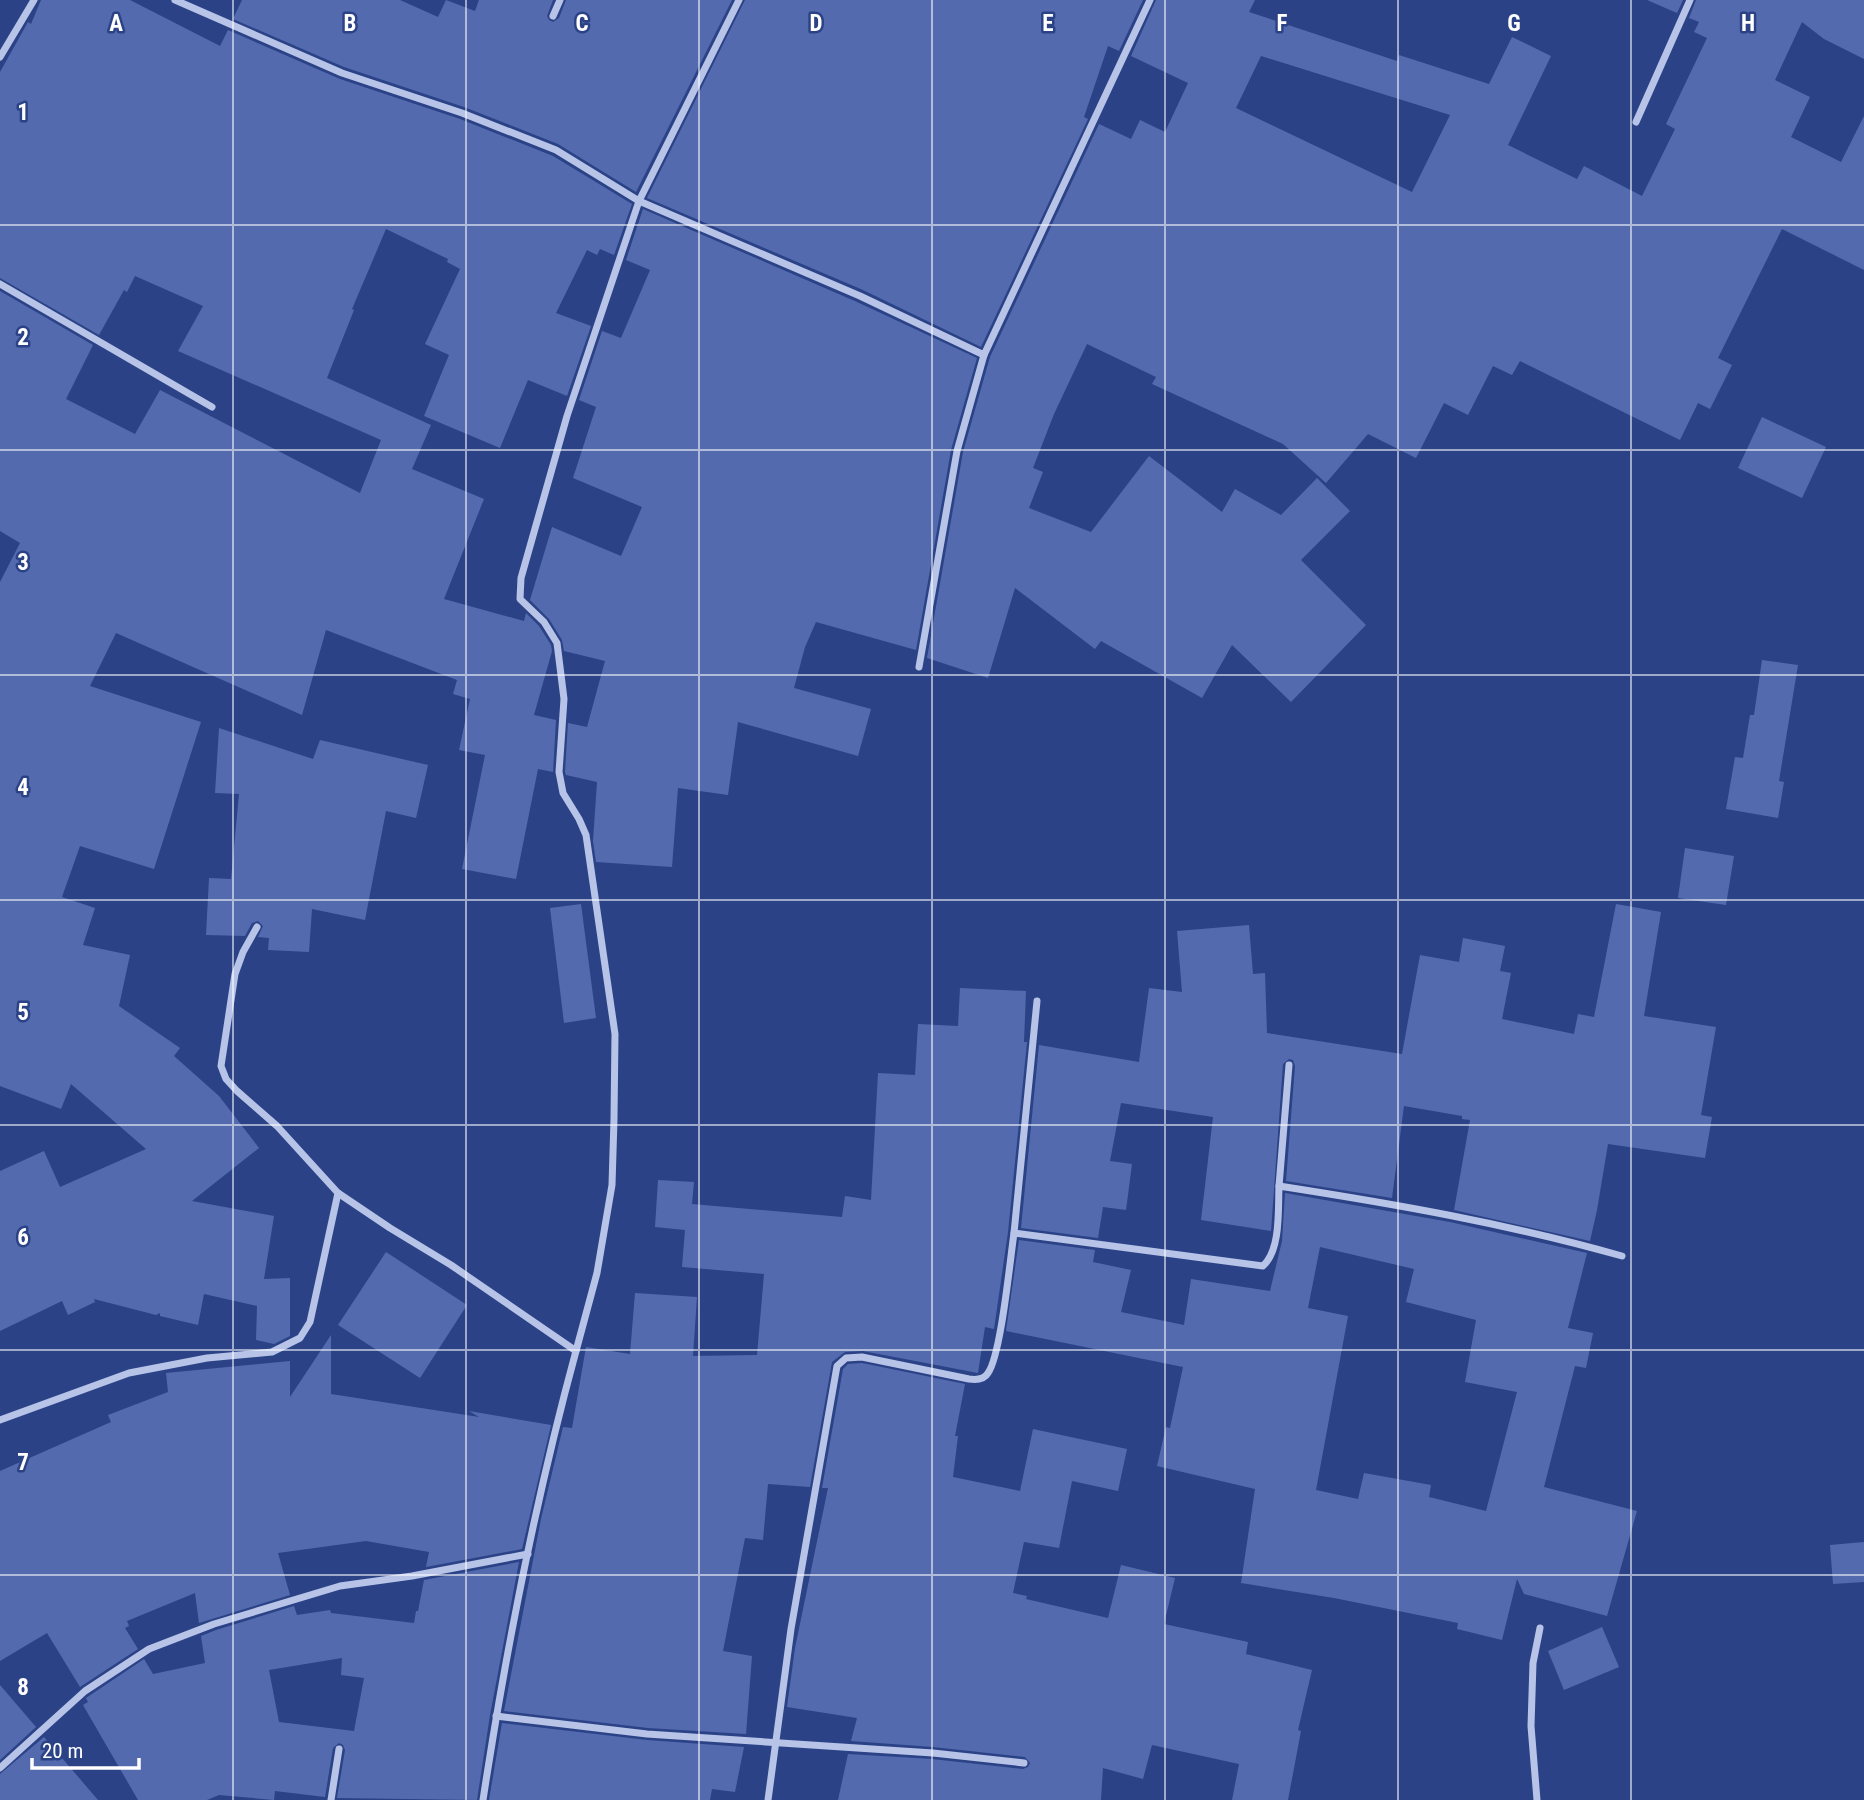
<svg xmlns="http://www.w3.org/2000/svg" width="1864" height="1800" font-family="'Roboto Condensed',sans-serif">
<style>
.building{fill:#536bae;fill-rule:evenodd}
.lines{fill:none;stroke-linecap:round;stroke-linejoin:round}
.minor{stroke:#b7c4e8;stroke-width:7}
.grid{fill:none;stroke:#fff;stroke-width:2;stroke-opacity:0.55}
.grid-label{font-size:23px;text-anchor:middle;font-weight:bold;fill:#fff;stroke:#2b4287;stroke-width:5;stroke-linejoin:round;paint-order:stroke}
</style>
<rect width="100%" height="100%" fill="#2b4287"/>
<g class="building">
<polygon points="41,0 130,0 220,46 228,30 340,79 460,119 553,156 632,204 614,255 600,249 597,255 587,250 556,313 591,326 567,396 528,380 500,448 424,416 449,355 425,344 460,269 447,262 448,259 386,229 352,309 354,310 327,378 431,425 412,469 484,499 444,599 524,621 526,613 539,626 551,645 552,651 534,715 556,720 553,772 538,769 516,879 462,869 485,755 459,750 470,699 453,694 457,680 326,630 302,715 116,633 90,686 201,722 154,869 80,846 62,897 95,908 83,945 130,955 119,1006 180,1048 174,1056 219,1096 259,1148 192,1201 274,1216 264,1279 290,1278 290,1336 274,1344 256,1340 257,1306 204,1294 198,1325 160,1316 160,1313 156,1315 94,1299 95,1302 68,1315 62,1301 0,1331 0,1171 44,1151 60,1187 146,1149 71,1084 61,1109 0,1086 0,582 20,543 0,531 0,291 93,345 66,399 135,434 160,390 360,493 381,440 178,351 203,306 135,276 127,292 124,290 99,335 0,278 0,72 28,22 31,24"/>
<polygon points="242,0 400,0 438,17 446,0 475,11 479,0 553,0 547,16 549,20 553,22 559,18 566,0 732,0 636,192 558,144 464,107 344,67 233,19"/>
<polygon points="745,0 1143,0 1119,51 1108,46 1084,117 1088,119 981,347 863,290 647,198"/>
<path d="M 1156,0 L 1255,0 L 1249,12 L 1397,61 L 1399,55 L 1489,84 L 1512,37 L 1551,56 L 1508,145 L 1577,179 L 1584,166 L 1642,196 L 1675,129 L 1666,124 L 1707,38 L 1694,32 L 1699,22 L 1689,18 L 1696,0 L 1864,0 L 1864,59 L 1824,39 L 1802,22 L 1775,80 L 1810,97 L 1791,137 L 1841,162 L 1864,116 L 1864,270 L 1782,229 L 1718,358 L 1732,365 L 1710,409 L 1698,403 L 1680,440 L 1520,361 L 1512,375 L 1493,366 L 1468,415 L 1444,403 L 1416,458 L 1368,434 L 1326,483 L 1283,444 L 1152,384 L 1156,377 L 1087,344 L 1054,414 L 1033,468 L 1043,472 L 1029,508 L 1091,532 L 1149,456 L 1222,512 L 1235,489 L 1281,515 L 1317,478 L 1350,511 L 1301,560 L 1366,625 L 1291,702 L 1232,645 L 1202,698 L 1101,641 L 1095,649 L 1015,588 L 988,678 L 927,658 L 963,452 L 990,357 L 1099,124 L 1131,139 L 1140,120 L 1165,132 L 1188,83 L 1131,56 ZM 1261,56 L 1450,115 L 1412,192 L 1236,108 Z"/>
<polygon points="1647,0 1683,0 1677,13"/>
<polygon points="643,209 857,302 977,358 951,450 916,650 816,622 805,647 794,688 871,709 858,756 738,722 728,795 678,788 672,867 596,862 593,841 597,782 566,775 565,772 568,723 587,727 605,661 564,651 562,640 549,619 530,600 552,527 621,556 642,507 573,478 596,407 579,400 602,331 621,338 650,270 626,260"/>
<polygon points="1762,417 1826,447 1802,498 1738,468"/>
<polygon points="1762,660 1798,665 1779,781 1784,782 1778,818 1726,809 1735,757 1743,758 1750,715 1754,715"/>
<polygon points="219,728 313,759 320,740 428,765 416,818 386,811 365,920 312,909 309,952 268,950 269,938 258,937 263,926 258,921 252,923 245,936 206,935 209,878 231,879 239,794 215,793"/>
<polygon points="1685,848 1734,856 1726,905 1678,898"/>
<polygon points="581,904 596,1018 564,1023 550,908"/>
<polygon points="1616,904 1661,912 1644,1016 1716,1027 1701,1115 1712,1117 1705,1158 1608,1144 1597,1210 1590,1241 1454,1210 1470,1120 1462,1119 1462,1116 1404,1106 1392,1198 1286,1181 1295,1066 1293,1060 1289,1059 1283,1064 1271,1231 1201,1220 1213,1117 1121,1103 1110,1161 1132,1164 1126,1210 1103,1207 1098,1238 1021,1228 1039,1045 1139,1062 1149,988 1182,992 1177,931 1249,925 1253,974 1265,973 1267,1033 1402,1054 1420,955 1459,962 1463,938 1505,946 1500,971 1511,973 1502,1019 1574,1034 1578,1014 1594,1017"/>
<polygon points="960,988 1026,991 1024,1042 1027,1042 1008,1232 994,1329 985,1327 978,1373 863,1351 845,1352 832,1362 810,1487 768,1484 763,1540 745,1538 723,1651 752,1656 746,1734 648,1728 504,1711 541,1519 563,1427 572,1428 586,1347 630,1354 635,1293 697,1297 693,1356 757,1355 764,1274 682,1267 685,1230 655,1227 658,1180 694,1182 692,1204 842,1217 845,1196 871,1200 878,1073 915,1075 918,1024 958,1026"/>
<path d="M 1285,1193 L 1450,1222 L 1587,1253 L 1568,1328 L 1593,1333 L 1586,1368 L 1575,1366 L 1544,1487 L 1637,1511 L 1607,1616 L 1524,1594 L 1517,1579 L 1502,1640 L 1457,1629 L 1458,1623 L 1334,1598 L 1241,1583 L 1255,1489 L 1157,1466 L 1166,1427 L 1170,1428 L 1183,1367 L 1006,1331 L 1019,1240 L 1095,1250 L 1093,1262 L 1131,1270 L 1121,1312 L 1184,1325 L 1191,1279 L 1270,1291 L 1282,1241 ZM 1320,1247 L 1414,1269 L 1406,1302 L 1476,1320 L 1465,1382 L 1517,1392 L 1486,1511 L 1429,1497 L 1431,1485 L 1364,1473 L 1358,1499 L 1316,1490 L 1348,1316 L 1308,1308 Z"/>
<polygon points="386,1252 467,1305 420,1378 338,1325"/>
<polygon points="331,1335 331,1394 479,1417 469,1411 551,1425 522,1549 426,1567 429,1552 366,1541 278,1553 290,1595 199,1623 195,1593 127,1621 129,1626 125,1628 138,1649 80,1687 47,1633 0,1661 0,1471 111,1422 108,1415 168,1392 166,1373 290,1361 290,1397"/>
<polygon points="862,1363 965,1384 955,1436 958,1436 953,1477 1020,1491 1033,1429 1127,1449 1118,1491 1072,1481 1059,1548 1024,1542 1013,1593 1027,1596 1026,1599 1108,1618 1121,1565 1175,1578 1164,1624 1248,1642 1246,1654 1312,1670 1298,1730 1301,1731 1288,1800 1232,1800 1239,1764 1152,1745 1143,1779 1103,1768 1101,1800 838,1800 848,1754 932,1759 1023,1769 1028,1767 1030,1763 1025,1757 933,1747 851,1741 857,1718 787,1707 795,1648 828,1488 822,1488 843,1369 848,1364"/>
<polygon points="1864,1542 1864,1582 1833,1584 1830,1545"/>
<path d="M 519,1562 L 490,1715 L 477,1800 L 337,1798 L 345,1750 L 343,1745 L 339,1743 L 333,1748 L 325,1797 L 275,1791 L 274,1800 L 219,1795 L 207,1800 L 138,1800 L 83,1705 L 88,1702 L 86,1698 L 89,1696 L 144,1659 L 153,1674 L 205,1663 L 201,1636 L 216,1630 L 294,1606 L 297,1615 L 330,1610 L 331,1613 L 414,1623 L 416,1611 L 418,1611 L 424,1580 ZM 342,1658 L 341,1675 L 364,1678 L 354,1731 L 279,1722 L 269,1670 Z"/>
<polygon points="1602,1627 1619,1667 1564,1690 1548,1651"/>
<polygon points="0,1685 36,1727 0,1760"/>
<polygon points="502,1723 647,1740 744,1747 735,1792 712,1789 710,1800 489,1800"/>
<polygon points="44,1737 98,1800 0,1800 0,1774"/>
</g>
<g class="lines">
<g class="minor">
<polyline points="175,0 342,73 462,113 556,150 639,201 860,296 984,355 1150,0"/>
<polyline points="553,16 560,0"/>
<polyline points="0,57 34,0"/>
<polyline points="1636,122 1690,0"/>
<polyline points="0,284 212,407"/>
<polyline points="919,667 957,451 984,355"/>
<path d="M 257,927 L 243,952 L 235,974 L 221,1066 L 226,1079 L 237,1091 L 277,1126 L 338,1193 L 390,1228 L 451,1265 L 576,1351 C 536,1498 506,1649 483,1800"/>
<polyline points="1279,1186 1289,1065"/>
<polyline points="1014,1233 1037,1001"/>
<polyline points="576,1351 597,1273 612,1185 614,1119 615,1034 586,835 579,819 563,793 559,772 564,699 557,643 544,622 520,599 521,578 567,416 639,201 739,0"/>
<polyline points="0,1420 129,1373 207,1358 272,1352 300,1338 310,1322 338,1193"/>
<polyline points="496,1716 647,1734 933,1753 1024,1763"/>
<polyline points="0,1768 85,1691 149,1649 214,1624 340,1586 412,1576 528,1554"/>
<polyline points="331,1800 339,1749"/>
<path d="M 768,1800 L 791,1629 L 837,1366 L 846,1358 L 862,1357 L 969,1379 C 976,1380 984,1380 988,1373 C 1001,1355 1010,1260 1014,1233 L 1263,1266 C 1281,1250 1278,1209 1279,1186 C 1395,1204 1509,1224 1622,1256"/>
<polyline points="1537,1800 1531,1726 1533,1663 1540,1628"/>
</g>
</g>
<path class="grid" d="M 233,0 L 233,1800M 466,0 L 466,1800M 699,0 L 699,1800M 932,0 L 932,1800M 1165,0 L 1165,1800M 1398,0 L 1398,1800M 1631,0 L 1631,1800M 0,225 L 1864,225M 0,450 L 1864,450M 0,675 L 1864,675M 0,900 L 1864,900M 0,1125 L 1864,1125M 0,1350 L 1864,1350M 0,1575 L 1864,1575"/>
<g class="grid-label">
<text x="116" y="31">A</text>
<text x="350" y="31">B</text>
<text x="582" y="31">C</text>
<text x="816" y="31">D</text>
<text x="1048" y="31">E</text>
<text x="1282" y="31">F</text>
<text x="1514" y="31">G</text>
<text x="1748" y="31">H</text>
<text x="23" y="120">1</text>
<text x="23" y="345">2</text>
<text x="23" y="570">3</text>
<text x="23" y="795">4</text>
<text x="23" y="1020">5</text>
<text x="23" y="1245">6</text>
<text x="23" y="1470">7</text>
<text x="23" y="1695">8</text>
</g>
<path d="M32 1758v10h107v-10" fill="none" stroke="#ffffff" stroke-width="3.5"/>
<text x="42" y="1758" font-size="21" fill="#ffffff" stroke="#2b4287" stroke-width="5" paint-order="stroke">20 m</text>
</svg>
